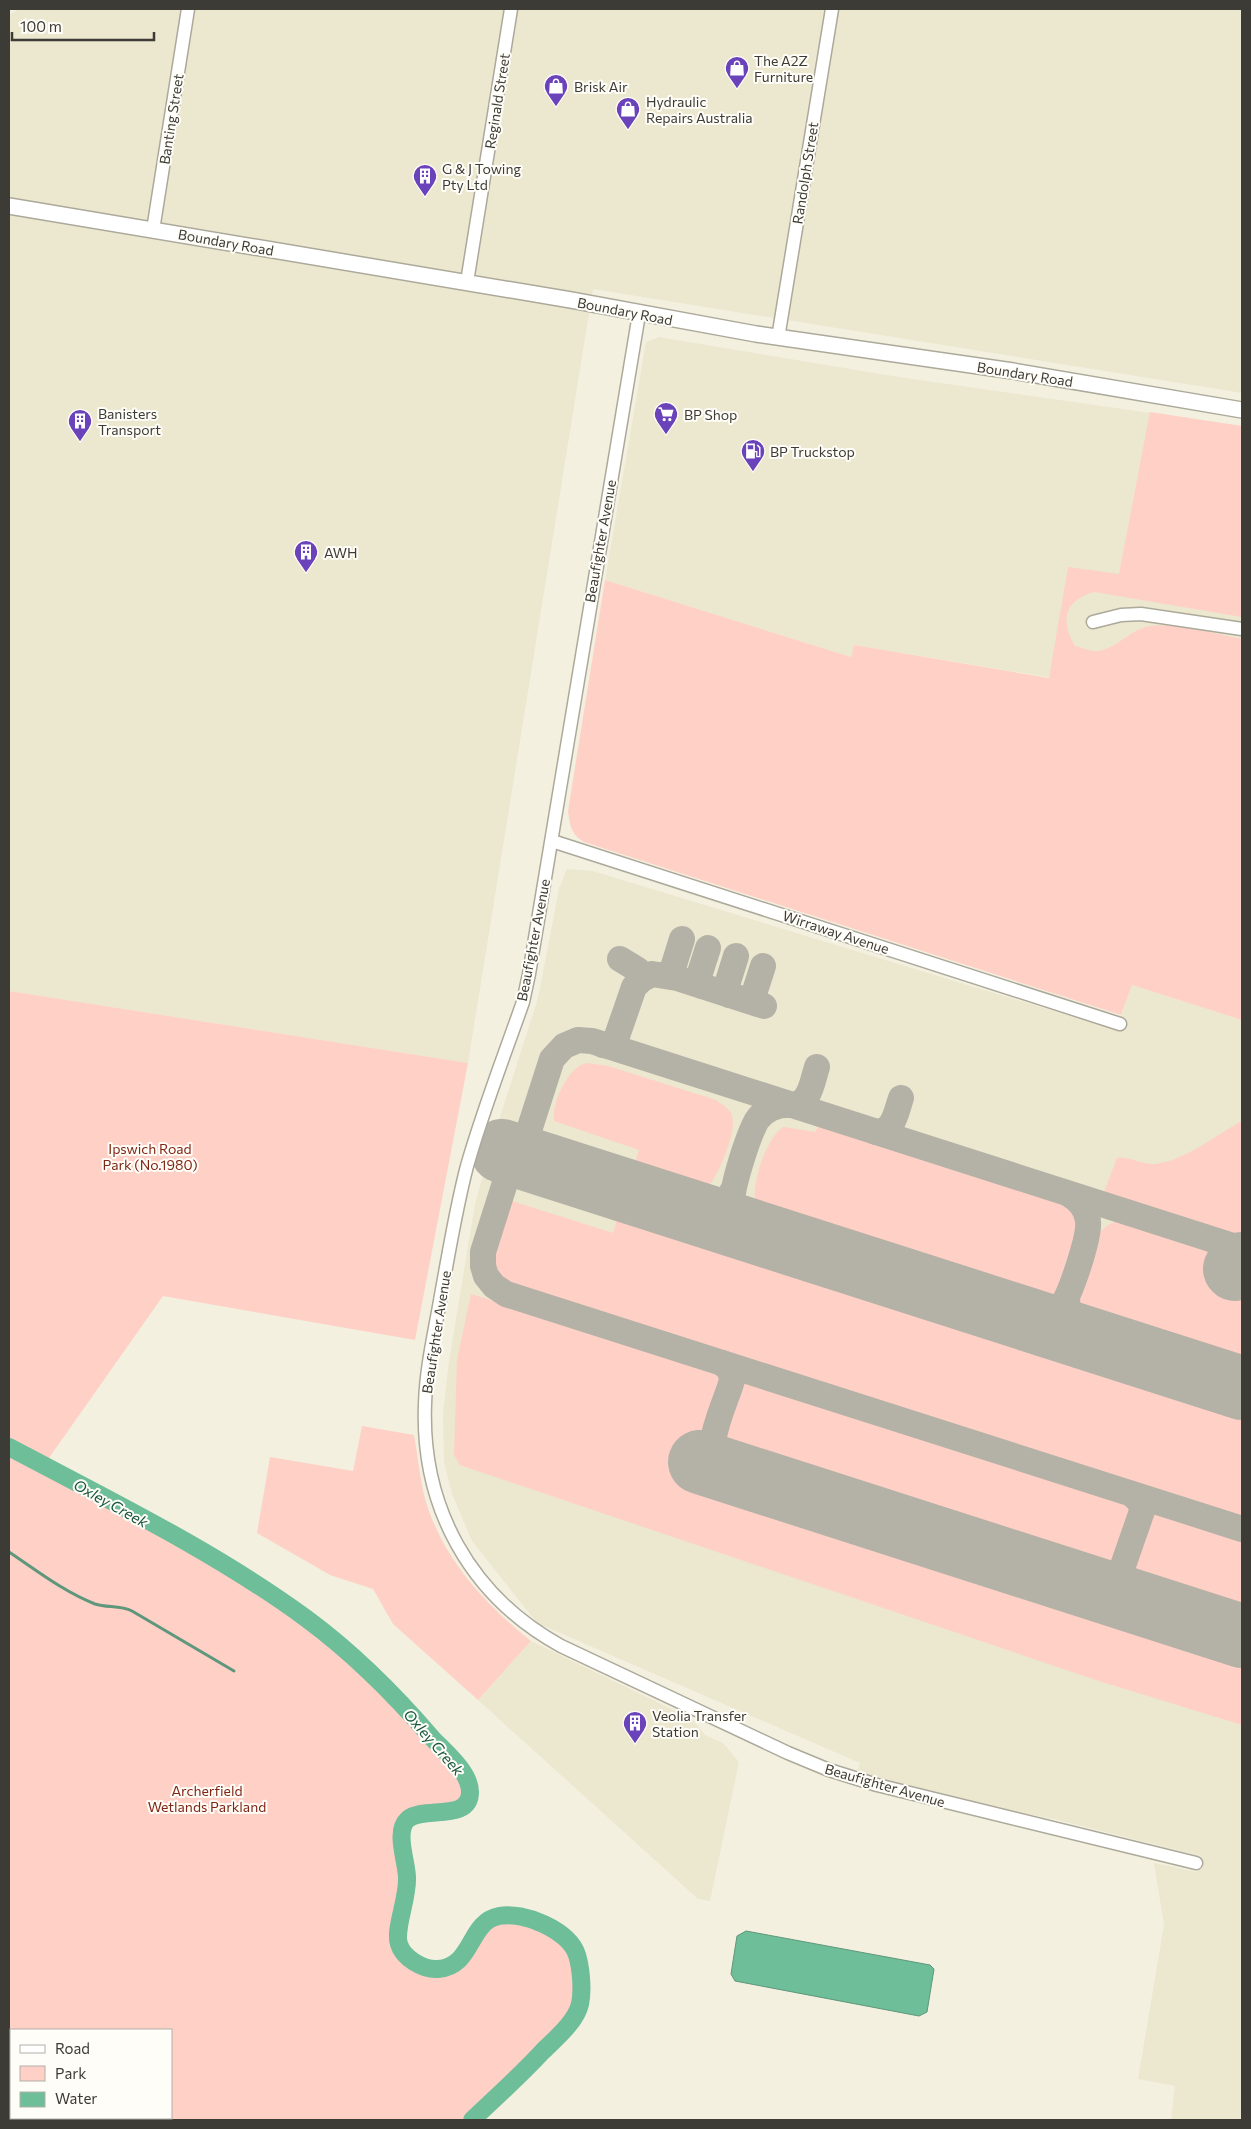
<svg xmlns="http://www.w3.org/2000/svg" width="1251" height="2129" font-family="Commissioner,sans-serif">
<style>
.built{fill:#ece7cf}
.green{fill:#ffd0c6;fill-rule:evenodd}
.water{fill:#6dbe99;stroke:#5e977b}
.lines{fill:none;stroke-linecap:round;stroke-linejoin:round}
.stream{stroke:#5e977b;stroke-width:3}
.river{stroke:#6dbe99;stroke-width:18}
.taxiway{stroke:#b4b2a6;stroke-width:26}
.runway{stroke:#b4b2a6;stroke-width:64}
.minor-casing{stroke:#aca99a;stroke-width:15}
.major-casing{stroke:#aca99a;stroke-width:18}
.minor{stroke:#fff;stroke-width:12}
.major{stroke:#fff;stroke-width:15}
.labels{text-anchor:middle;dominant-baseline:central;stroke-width:4;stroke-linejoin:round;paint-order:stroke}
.poi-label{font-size:14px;fill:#3c3b35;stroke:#fffdf7;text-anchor:start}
.street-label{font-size:14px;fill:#3c3b35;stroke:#fffdf7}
.park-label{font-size:14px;fill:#802616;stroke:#fffdf7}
.water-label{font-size:15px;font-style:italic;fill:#15553d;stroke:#fffdf7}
</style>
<rect width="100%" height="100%" fill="#f3f0e0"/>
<g class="built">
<polygon points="19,9 1242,9 1242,393 593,289 468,1063 9,991 9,15"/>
<polygon points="659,337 899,377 1242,426 1242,707 1065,680 854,645 851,657 605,580 646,342"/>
<polygon points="567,869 593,871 1116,1030 1132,985 1242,1020 1242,2120 1171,2120 1175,2086 1138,2079 1164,1925 1154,1863 1197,1872 1201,1856 1054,1819 962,1802 857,1774 860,1763 537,1623 472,1541 452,1494 444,1462 443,1413 449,1361 475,1204 494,1136 538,998 559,889"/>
<polygon points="531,1641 692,1719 705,1735 723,1743 739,1762 710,1901 698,1899 478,1700"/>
</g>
<g class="green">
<path d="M 1150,412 L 1242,426 L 1242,617 L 1094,592 C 1064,601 1060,620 1075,646 C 1081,647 1088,651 1094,651 C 1115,652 1129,629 1150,626 C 1176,622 1215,634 1242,639 L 1242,1020 L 1132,985 L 1121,1015 L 584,842 C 571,834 570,826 568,811 L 605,580 L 851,657 L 854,645 L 1049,678 L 1068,567 L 1119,574 Z"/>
<path d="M 9,991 L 468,1063 L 415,1340 L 163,1296 L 44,1465 C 108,1501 175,1533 237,1572 C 311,1618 378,1676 436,1742 C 448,1756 472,1775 470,1795 C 467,1821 423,1806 408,1820 C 395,1831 408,1866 407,1883 C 407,1900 393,1933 399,1947 C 409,1968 442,1976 460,1961 C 464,1957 467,1950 470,1946 C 480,1927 492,1913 515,1915 C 536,1917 571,1934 577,1956 C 579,1963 579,1972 580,1979 C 581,1989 582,2000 578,2009 C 571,2024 556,2037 544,2050 C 521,2074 496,2097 472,2120 L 9,2120 ZM 11,2030 L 171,2030 L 171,2118 L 11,2118 Z"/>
<path d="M 588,1063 L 608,1066 L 716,1100 C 721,1104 727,1107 731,1113 C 739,1128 720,1170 711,1183 L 700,1187 L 698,1191 L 633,1170 L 639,1150 L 554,1121 C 551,1104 569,1064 588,1063 Z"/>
<path d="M 1242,1121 L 1242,1234 L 1234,1237 L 1103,1195 L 1117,1158 C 1130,1156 1142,1165 1155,1164 C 1182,1162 1218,1134 1242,1121 Z"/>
<path d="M 784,1127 L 815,1132 L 818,1127 L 833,1128 L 1060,1200 C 1069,1204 1076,1209 1078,1219 C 1083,1235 1065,1281 1058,1297 L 1048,1303 L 764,1212 C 761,1208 756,1204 755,1199 C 752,1182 768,1134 784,1127 Z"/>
<path d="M 509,1200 L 613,1233 L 619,1213 L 1242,1412 L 1242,1522 L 509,1287 C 474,1269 497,1230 506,1202 Z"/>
<path d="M 1120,1221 L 1218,1251 L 1242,1281 L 1242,1364 L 1077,1312 L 1075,1304 L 1076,1295 C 1084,1271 1090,1224 1120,1221 Z"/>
<path d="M 471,1294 L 713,1367 C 722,1372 725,1377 723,1387 L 692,1483 L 818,1523 L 833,1519 L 1242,1650 L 1242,1725 L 1099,1681 L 460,1465 L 454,1455 L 457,1360 Z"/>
<path d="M 745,1381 L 752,1381 L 1132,1502 L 1135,1512 L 1117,1571 L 1113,1575 L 1103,1576 L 841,1492 L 830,1480 L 729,1447 C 726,1444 723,1442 723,1437 C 721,1427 736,1386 745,1381 Z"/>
<path d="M 362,1426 L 414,1435 C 418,1457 420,1481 426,1502 C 444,1560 485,1604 531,1641 L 478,1700 L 393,1624 L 373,1589 L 330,1575 L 257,1533 L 270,1457 L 353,1471 Z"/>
<polygon points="1159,1510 1242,1537 1242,1621 1132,1585 1129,1572 1147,1516 1153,1511"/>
</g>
<polygon class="water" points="746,1931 930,1965 934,1969 927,2012 919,2016 735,1981 731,1974 737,1936"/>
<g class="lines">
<path class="stream" d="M 9,1552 C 36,1570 64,1592 95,1604 C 107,1608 120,1605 132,1611 L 234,1671"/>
<path class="river" d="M 9,1447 C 109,1500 216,1552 307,1619 C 353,1653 395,1695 432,1738 C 445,1752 470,1772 470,1792 C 470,1822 424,1806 408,1819 C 394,1831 407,1862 407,1878 C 408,1898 394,1930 399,1944 C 403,1958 423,1970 438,1969 C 474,1966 468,1922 499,1916 C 523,1911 569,1930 577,1955 C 581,1968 583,1990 580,2004 C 576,2022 555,2039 542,2052 C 520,2076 495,2098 472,2120"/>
<g class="taxiway">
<polyline points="620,959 638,970 641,976 640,981"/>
<polyline points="664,975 672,971 682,939"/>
<polyline points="702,986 698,979 708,948"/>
<polyline points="729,995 726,988 736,956"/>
<polyline points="747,1000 753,997 763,966"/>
<polyline points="603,1045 610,1044 616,1039 634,987 642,979 652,974 677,978 764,1006"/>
<path d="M 791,1105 C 810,1105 812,1082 817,1067"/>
<path d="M 793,1105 C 778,1104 766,1108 757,1120 C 749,1134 730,1190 733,1204 C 734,1215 741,1224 751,1229 L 837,1259"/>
<path d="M 876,1132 C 894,1132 896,1112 901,1098"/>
<polyline points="508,1175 515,1166 529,1162 607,1185"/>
<path d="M 622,1190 C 636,1194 651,1199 666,1203 C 692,1211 718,1220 733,1190"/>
<polyline points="1242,1249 627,1052 592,1041 578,1040 564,1046 552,1059 524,1146 510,1167 483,1252 483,1266 486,1276 494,1286 506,1294 1242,1529"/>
<path d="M 942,1292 L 1028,1318 C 1040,1320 1051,1317 1060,1308 C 1070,1297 1090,1236 1088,1221 C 1087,1209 1079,1200 1069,1194"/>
<polyline points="1067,1298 1068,1316 1080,1333 1171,1365"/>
<path d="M 722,1363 L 730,1370 L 732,1380 C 727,1401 700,1450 720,1466 C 731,1474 751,1478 764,1483"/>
<path d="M 1122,1573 C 1118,1603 1157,1608 1178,1615"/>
<path d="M 1053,1575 C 1073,1581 1101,1596 1118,1580 L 1142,1511 L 1140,1502 L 1132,1494"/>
</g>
<g class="runway">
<polyline points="502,1151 1242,1388"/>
<polyline points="1235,1269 1242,1264"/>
<polyline points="700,1462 1242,1636"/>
</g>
<g class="minor-casing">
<g id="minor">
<polyline points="153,230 188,9"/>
<polyline points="467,282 511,9"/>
<path d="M 639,314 L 529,974 L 523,1002 C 504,1056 483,1110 467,1166 C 456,1208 449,1252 441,1295 C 435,1331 426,1367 425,1404 C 421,1507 470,1596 561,1646 L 788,1753 L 829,1770 L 877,1785 L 1196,1863"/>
<polyline points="778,338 832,9"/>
<polyline points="1093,622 1121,615 1141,614 1242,629"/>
<polyline points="552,841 1120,1024"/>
</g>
</g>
<g class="major-casing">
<polyline id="major" points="9,206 571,300 756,334 1013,371 1242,410"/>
</g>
<use href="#minor" class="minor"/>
<use href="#major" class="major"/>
</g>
<defs>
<g id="shop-pin" transform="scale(1.25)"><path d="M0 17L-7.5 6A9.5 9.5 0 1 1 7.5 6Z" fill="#6a43bb" stroke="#fffdf7"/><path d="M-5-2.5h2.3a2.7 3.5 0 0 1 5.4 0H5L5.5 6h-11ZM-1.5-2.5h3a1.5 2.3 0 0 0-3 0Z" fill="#fff"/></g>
<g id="building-pin" transform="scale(1.25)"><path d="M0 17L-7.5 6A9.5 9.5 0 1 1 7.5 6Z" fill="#6a43bb" stroke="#fffdf7"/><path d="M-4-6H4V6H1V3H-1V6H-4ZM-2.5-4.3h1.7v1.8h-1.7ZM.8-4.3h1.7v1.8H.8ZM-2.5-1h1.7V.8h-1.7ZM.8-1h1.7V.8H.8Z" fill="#fff"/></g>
<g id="supermarket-pin" transform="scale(1.25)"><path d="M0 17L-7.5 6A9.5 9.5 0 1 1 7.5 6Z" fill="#6a43bb" stroke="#fffdf7"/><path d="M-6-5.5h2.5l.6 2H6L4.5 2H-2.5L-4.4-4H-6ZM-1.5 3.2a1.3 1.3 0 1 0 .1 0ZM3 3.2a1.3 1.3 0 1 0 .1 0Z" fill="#fff"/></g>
<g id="fuel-pin" transform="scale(1.25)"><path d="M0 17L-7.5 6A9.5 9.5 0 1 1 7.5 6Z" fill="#6a43bb" stroke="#fffdf7"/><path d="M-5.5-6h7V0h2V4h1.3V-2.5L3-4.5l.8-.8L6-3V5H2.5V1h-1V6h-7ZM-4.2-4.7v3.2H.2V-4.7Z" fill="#fff"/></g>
</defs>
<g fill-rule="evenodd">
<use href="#shop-pin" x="737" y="68"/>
<use href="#shop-pin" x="556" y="86"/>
<use href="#shop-pin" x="628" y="109"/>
<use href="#building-pin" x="425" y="176"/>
<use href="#supermarket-pin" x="666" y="414"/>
<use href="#building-pin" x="80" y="421"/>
<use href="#fuel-pin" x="753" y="451"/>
<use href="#building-pin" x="306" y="552"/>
<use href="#building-pin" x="635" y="1723"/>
</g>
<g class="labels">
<g class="poi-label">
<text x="754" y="60">The A2Z<tspan x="754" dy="16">Furniture</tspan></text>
<text x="574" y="86">Brisk Air</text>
<text x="646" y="101">Hydraulic<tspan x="646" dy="16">Repairs Australia</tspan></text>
<text x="442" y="168">G &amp; J Towing<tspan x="442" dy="16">Pty Ltd</tspan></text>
<text x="98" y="413">Banisters<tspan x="98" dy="16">Transport</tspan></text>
<text x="684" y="414">BP Shop</text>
<text x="770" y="451">BP Truckstop</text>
<text x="324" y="552">AWH</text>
<text x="652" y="1715">Veolia Transfer<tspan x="652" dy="16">Station</tspan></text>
</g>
<g class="street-label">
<text transform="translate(497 101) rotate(-81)">Reginald Street</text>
<text transform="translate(171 119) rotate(-81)">Banting Street</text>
<text transform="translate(805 173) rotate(-81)">Randolph Street</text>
<text transform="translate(226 242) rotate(10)">Boundary Road</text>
<text transform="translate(625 311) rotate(11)">Boundary Road</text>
<text transform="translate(1025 374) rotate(9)">Boundary Road</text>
<text transform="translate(600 541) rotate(-80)">Beaufighter Avenue</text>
<text transform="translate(836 932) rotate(18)">Wirraway Avenue</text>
<text transform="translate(533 940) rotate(-79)">Beaufighter Avenue</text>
<text transform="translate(436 1332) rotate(-81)">Beaufighter Avenue</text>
<text transform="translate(885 1785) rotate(16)">Beaufighter Avenue</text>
</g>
<g class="park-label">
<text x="150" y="1148">Ipswich Road<tspan x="150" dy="16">Park (No.1980)</tspan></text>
<text x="207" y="1790">Archerfield<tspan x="207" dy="16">Wetlands Parkland</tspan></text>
</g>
<g class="water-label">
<text transform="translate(111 1503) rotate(29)">Oxley Creek</text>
<text transform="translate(434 1742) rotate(49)">Oxley Creek</text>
</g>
</g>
<rect width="1251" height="2129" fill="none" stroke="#3c3b35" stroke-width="20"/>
<rect x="10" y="2029" width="162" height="90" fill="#fffdf7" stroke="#b1afa9"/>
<rect x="20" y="2045" width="25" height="8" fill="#ffffff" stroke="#b1afa9"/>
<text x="55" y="2054" font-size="15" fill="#3c3b35">Road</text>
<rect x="20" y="2066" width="25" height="15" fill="#ffd0c6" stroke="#b1afa9"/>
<text x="55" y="2079" font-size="15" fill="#3c3b35">Park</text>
<rect x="20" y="2092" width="25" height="15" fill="#6dbe99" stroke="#b1afa9"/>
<text x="55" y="2104" font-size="15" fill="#3c3b35">Water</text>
<path d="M12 32v8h142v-8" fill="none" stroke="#3c3b35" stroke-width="2.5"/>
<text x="20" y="32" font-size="15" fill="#3c3b35" stroke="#fffdf7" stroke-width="4" paint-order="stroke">100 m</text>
</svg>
